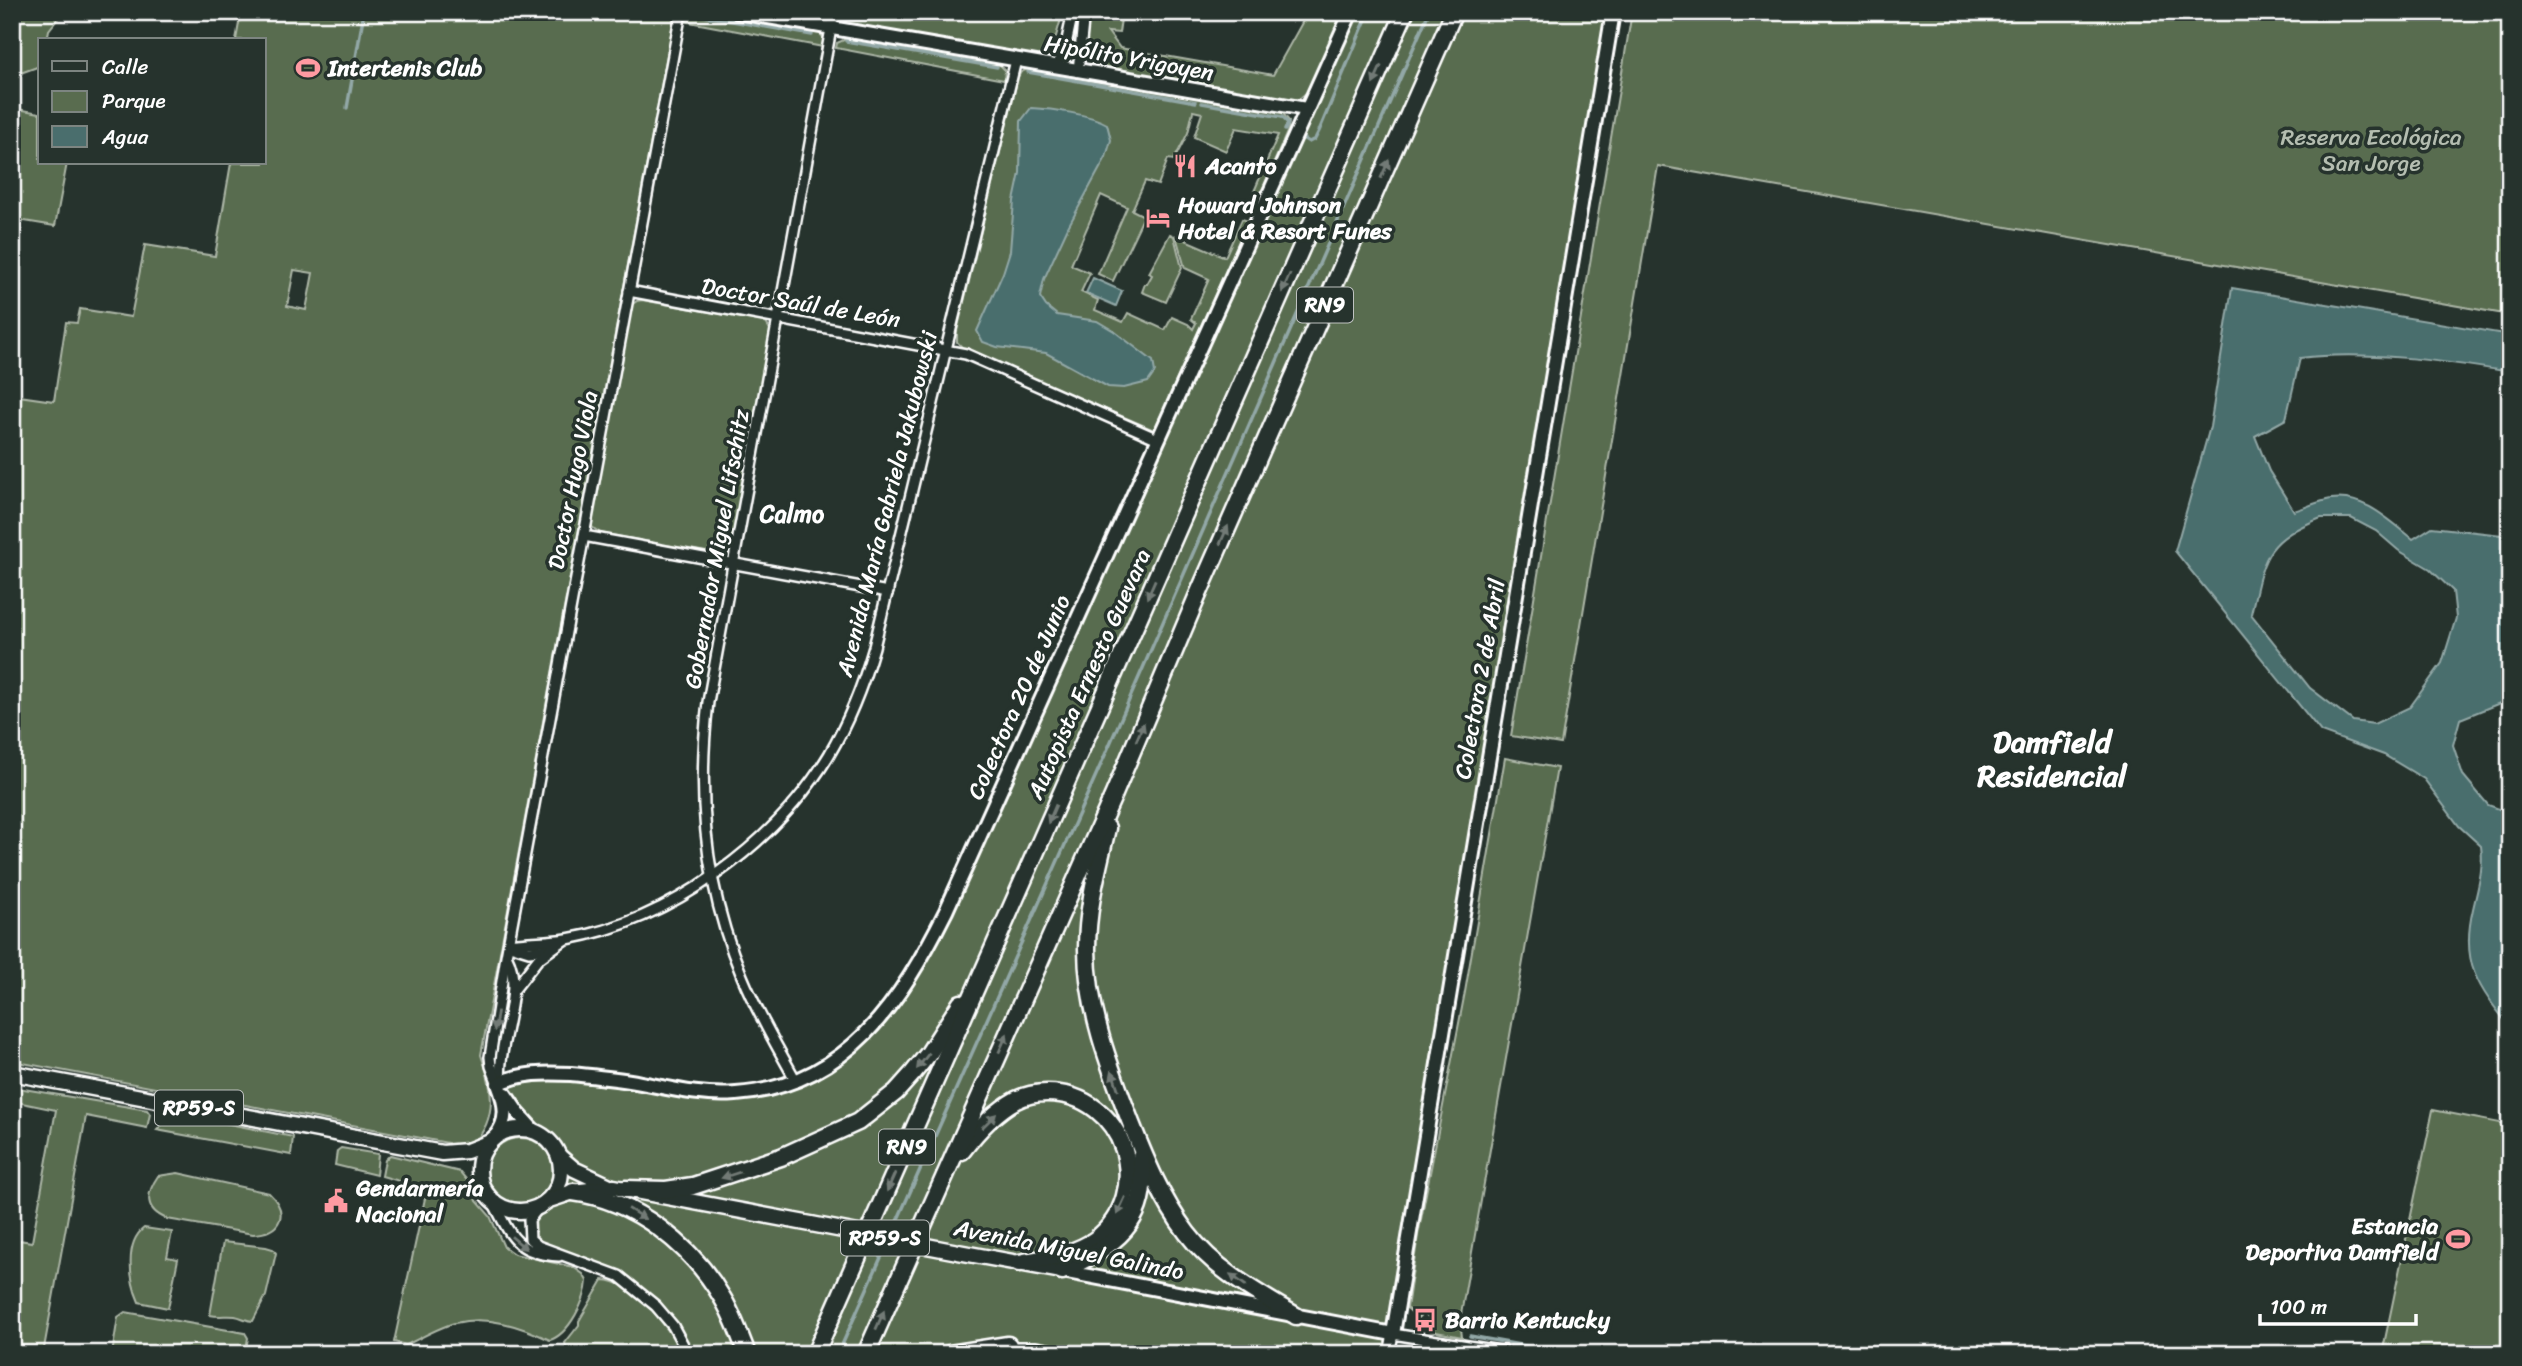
<svg xmlns="http://www.w3.org/2000/svg" width="2522" height="1366" font-family="Sriracha,sans-serif">
<style>
.green{fill:#596c4f;stroke:#acb6a7;stroke-width:2;fill-rule:evenodd}
.water{fill:#4a6e6d;stroke:#92a8a7;stroke-width:2;fill-rule:evenodd}
.lines{fill:none;stroke-linecap:round;stroke-linejoin:round}
.stream{stroke:#92a8a7;stroke-width:3.5}
.street-casing{stroke:#fff;stroke-width:14}
.secondary-casing{stroke:#fff;stroke-width:18}
.primary-casing{stroke:#fff;stroke-width:19}
.highway-casing{stroke:#fff;stroke-width:21}
.street{stroke:#26332d;stroke-width:9}
.secondary{stroke:#26332d;stroke-width:12}
.primary{stroke:#26332d;stroke-width:14}
.highway{stroke:#26332d;stroke-width:16}
.primary-bridge-casing{stroke:#fff;stroke-width:19;stroke-linecap:butt}
.primary-bridge{stroke:#26332d;stroke-width:14}
.oneway{fill:#727a76}
.labels{text-anchor:middle;dominant-baseline:central;stroke-width:7;stroke-linejoin:round;paint-order:stroke}
.shield{fill:#26332d;stroke:#bec2c0;stroke-width:2}
.shield-label{font-size:21px;font-weight:bold;fill:#fff}
.street-label{font-size:23px;fill:#fff;stroke:#26332d}
.poi-label{font-size:23px;font-weight:bold;fill:#fff;stroke:#26332d;text-anchor:start}
.park-label{font-size:23px;fill:#b4bdb0;stroke:#26332d}
.neighbourhood-label{font-size:24px;font-weight:bold;fill:#fff;stroke:#26332d}
.district-label{font-size:30px;font-weight:bold;fill:#fff;stroke:#26332d}
</style>
<rect width="100%" height="100%" fill="#26332d"/>
<filter id="ink" filterUnits="userSpaceOnUse"><feTurbulence type="fractalNoise" baseFrequency=".0143" numOctaves="2"/><feDisplacementMap in="SourceGraphic" scale="14" xChannelSelector="R" yChannelSelector="G"/><feConvolveMatrix kernelMatrix="1 2 1 2 8 2 1 2 1" color-interpolation-filters="sRGB"/></filter>
<g filter="url(#ink)">
<g class="green">
<polygon points="12,12 63,12 49,30 47,40 40,40 40,66 12,76"/>
<path d="M 241,12 L 675,12 L 481,1055 C 493,1087 498,1118 473,1144 L 448,1146 L 448,1143 L 12,1061 L 12,395 L 54,401 L 66,322 L 77,323 L 80,309 L 131,317 L 145,245 L 215,256 L 231,163 L 264,163 L 264,40 L 236,40 ZM 294,270 L 313,273 L 306,310 L 287,306 Z"/>
<polygon points="706,12 817,31 824,38 823,47 684,21 690,13"/>
<polygon points="845,12 995,12 1035,19 1036,12 1063,12 1062,18 1042,15 1041,21 1043,16 1061,19 1050,57 1047,60 850,26 846,23"/>
<polygon points="1091,12 1122,12 1119,33 1108,32 1120,48 1273,75 1308,12 1343,12 1307,92 1298,100 1286,100 1094,68 1088,59 1084,28 1088,28 1088,15"/>
<polygon points="1351,12 1613,12 1389,1354 1072,1354 1035,1347 991,1354 688,1354 673,1326 620,1276 538,1246 528,1229 539,1207 556,1190 561,1168 553,1146 535,1132 503,1090 516,1076 532,1074 678,1091 763,1090 851,1048 925,954"/>
<polygon points="1632,12 2510,12 2510,315 1658,166 1561,744 1511,736"/>
<polygon points="848,38 998,63 1005,70 1004,80 836,48 837,43"/>
<polygon points="1030,68 1271,109 1281,111 1289,121 1288,130 1253,211 1247,208 1278,135 1236,128 1226,151 1194,137 1202,113 1193,111 1188,133 1174,160 1168,159 1158,185 1145,181 1132,210 1144,216 1113,281 1098,274 1127,207 1101,195 1071,265 1090,273 1081,292 1098,300 1095,310 1123,322 1128,313 1165,330 1172,317 1188,324 1193,329 1196,323 1191,319 1209,279 1185,268 1176,236 1225,257 1242,219 1248,221 1154,430 963,348 957,342 957,331 1018,77 1021,72"/>
<polygon points="12,108 40,113 40,163 67,163 55,226 12,219"/>
<polygon points="1170,234 1174,236 1182,268 1166,302 1142,292 1145,284 1147,284 1152,275 1149,273"/>
<polygon points="642,300 760,321 766,323 771,331 733,544 728,553 723,555 600,533 592,527 591,523 630,306 637,301"/>
<polygon points="1505,758 1557,768 1460,1320 1462,1337 1431,1331 1426,1326 1432,1320 1423,1312 1418,1318 1407,1308 1418,1235 1465,992"/>
<polygon points="12,1087 147,1110 150,1114 147,1128 86,1116 43,1354 12,1354 12,1239 32,1242 56,1110 12,1101"/>
<polygon points="2433,1110 2510,1125 2510,1354 2382,1354"/>
<polygon points="175,1113 293,1137 291,1155 157,1130 171,1114"/>
<circle cx="520" cy="1171" r="33"/>
<polygon points="341,1148 378,1154 376,1175 335,1165 337,1151"/>
<path d="M 390,1155 L 460,1172 L 471,1185 L 477,1201 L 490,1216 L 504,1247 L 514,1254 L 573,1267 L 583,1274 L 587,1281 C 586,1300 569,1334 550,1340 C 520,1326 488,1315 455,1323 C 439,1327 421,1338 406,1345 L 394,1342 L 427,1189 L 382,1176 L 385,1160 Z"/>
<path d="M 178,1173 L 269,1193 C 290,1213 281,1233 253,1234 L 167,1219 C 145,1210 145,1195 158,1176 Z"/>
<path d="M 144,1228 L 172,1232 L 167,1257 L 178,1259 L 168,1308 L 139,1302 C 130,1282 124,1243 144,1228 Z"/>
<path d="M 223,1242 L 266,1247 L 273,1249 L 276,1253 L 266,1296 L 253,1321 C 246,1321 242,1317 235,1316 C 226,1315 219,1317 210,1315 Z"/>
<path d="M 603,1280 C 635,1281 669,1328 682,1354 L 568,1354 L 565,1343 L 579,1325 L 579,1321 Z"/>
<polygon points="125,1312 245,1333 248,1338 245,1354 112,1354 118,1317"/>
</g>
<g class="water">
<path d="M 1031,108 C 1052,109 1090,114 1107,124 L 1111,140 L 1106,157 L 1068,227 L 1044,279 L 1040,297 L 1046,306 L 1057,315 L 1097,321 L 1114,331 L 1153,361 L 1155,372 L 1148,382 L 1124,388 L 1108,387 L 1046,353 L 997,347 L 983,342 L 977,331 L 1003,273 L 1010,251 L 1014,201 L 1020,173 L 1021,121 Z"/>
<polygon points="1093,278 1122,291 1116,306 1086,293"/>
<path d="M 2232,288 L 2510,335 L 2510,372 C 2445,361 2365,350 2300,358 L 2286,419 L 2255,436 L 2269,471 L 2294,511 C 2305,508 2318,501 2331,499 C 2363,494 2389,520 2413,539 L 2432,527 L 2510,536 L 2510,699 L 2460,719 L 2453,745 L 2463,775 L 2488,805 L 2510,813 L 2510,1027 C 2478,987 2460,963 2473,909 C 2478,887 2484,868 2481,846 L 2459,826 L 2424,779 L 2384,755 L 2321,732 L 2175,551 L 2210,427 ZM 2321,518 L 2351,518 L 2376,531 L 2398,550 L 2430,569 L 2453,591 L 2456,618 L 2442,663 L 2410,707 L 2374,724 L 2353,721 L 2310,688 L 2251,614 C 2264,558 2263,541 2321,518 Z"/>
</g>
<g class="lines">
<g class="stream">
<polyline points="698,15 812,35"/>
<polyline points="846,41 997,67"/>
<polyline points="1028,72 1196,102"/>
<polyline points="1202,103 1282,117 1288,123 1285,130"/>
<polyline points="347,108 364,12"/>
<polyline points="1301,137 1309,142 1315,139 1319,131 1369,12"/>
<polyline points="890,1237 1109,746 1429,12"/>
<polyline points="1470,1336 1570,1354"/>
<polyline points="838,1354 887,1244"/>
</g>
<g class="street-casing">
<g id="street">
<polyline points="1057,67 1067,40 1073,12"/>
<polyline points="1078,71 1084,12"/>
<polyline points="629,291 966,354 1158,439"/>
<polyline points="584,536 888,592"/>
<path d="M 509,944 C 528,941 548,942 567,939 C 671,921 775,844 829,755 C 849,721 863,685 874,647 L 1016,60"/>
<polyline points="510,945 529,951 547,949"/>
<polyline points="513,991 538,959 564,940"/>
<path d="M 796,1081 C 777,1046 757,1013 742,976 C 705,889 697,795 708,702 L 834,12"/>
<path d="M 501,1082 C 496,1044 525,991 507,957"/>
<polyline points="498,1084 491,1066 490,1057 506,956 681,12"/>
<path d="M 493,1202 C 511,1236 516,1254 559,1256"/>
<polyline points="539,1207 529,1220 530,1239 538,1246 619,1276 656,1306 673,1326 688,1354"/>
<polyline points="1005,1347 1035,1347 1072,1354"/>
<polyline points="1389,1354 1393,1334 1518,1354"/>
</g>
</g>
<g class="secondary-casing">
<g id="secondary">
<polyline points="738,12 1306,109"/>
<polyline points="505,1094 518,1113 535,1132"/>
<path d="M 494,1138 C 509,1121 506,1104 498,1084 C 522,1072 546,1073 571,1074 C 590,1076 610,1078 630,1081 C 665,1087 700,1097 736,1094 C 847,1086 901,1001 946,911 L 1351,12"/>
<polyline points="1062,1271 1393,1334 1613,12"/>
</g>
</g>
<g class="primary-casing">
<g id="primary">
<polyline points="12,1073 442,1153 467,1151 490,1142"/>
<circle cx="520" cy="1170" r="41"/>
<polyline points="559,1156 574,1169 612,1187"/>
<polyline points="549,1200 573,1192 614,1187 811,1224"/>
<polyline points="958,1252 1062,1271"/>
</g>
</g>
<g class="highway-casing">
<g id="highway">
<path d="M 1107,828 C 1098,868 1087,907 1087,949 C 1087,1009 1110,1068 1131,1123 C 1146,1161 1162,1200 1187,1233 C 1215,1270 1257,1293 1296,1316"/>
<path d="M 962,1151 C 977,1131 994,1112 1016,1100 C 1026,1095 1036,1093 1047,1093 C 1125,1093 1157,1193 1095,1240 C 1073,1256 1044,1258 1019,1263"/>
<polyline points="625,1189 666,1190 693,1186 781,1157 858,1122 896,1092 913,1073 929,1053 961,1003"/>
<path d="M 573,1192 C 635,1200 692,1245 723,1299 C 733,1316 740,1335 747,1354"/>
<path d="M 1062,1271 C 1114,1245 1151,1224 1141,1157"/>
<polyline points="815,1354 1405,12"/>
<polyline points="866,1354 1114,794 1197,597 1454,12"/>
<polyline points="950,1354 1008,1345"/>
</g>
</g>
<use href="#street" class="street"/>
<use href="#secondary" class="secondary"/>
<use href="#primary" class="primary"/>
<use href="#highway" class="highway"/>
<g class="primary-bridge-casing">
<polyline id="primary-bridge" points="811,1224 958,1252"/>
</g>
<use href="#primary-bridge" class="primary-bridge"/>
</g>
<defs><path id="oneway-solid" d="M-6-.8H1V-3.2L6.5 0L1 3.2V.8H-6Z" transform="scale(1.75)"/></defs>
<g class="oneway">
<use href="#oneway-solid" transform="translate(1377 75) rotate(114)"/>
<use href="#oneway-solid" transform="translate(1385 169) rotate(-66)"/>
<use href="#oneway-solid" transform="translate(1286 283) rotate(114)"/>
<use href="#oneway-solid" transform="translate(1224 535) rotate(-66)"/>
<use href="#oneway-solid" transform="translate(1151 589) rotate(114)"/>
<use href="#oneway-solid" transform="translate(1140 732) rotate(-67)"/>
<use href="#oneway-solid" transform="translate(1052 814) rotate(113)"/>
<use href="#oneway-solid" transform="translate(496 1021) rotate(99)"/>
<use href="#oneway-solid" transform="translate(1003 1043) rotate(-66)"/>
<use href="#oneway-solid" transform="translate(923 1061) rotate(128)"/>
<use href="#oneway-solid" transform="translate(1115 1080) rotate(-109)"/>
<use href="#oneway-solid" transform="translate(989 1121) rotate(-44)"/>
<use href="#oneway-solid" transform="translate(731 1175) rotate(162)"/>
<use href="#oneway-solid" transform="translate(891 1182) rotate(114)"/>
<use href="#oneway-solid" transform="translate(1121 1206) rotate(115)"/>
<use href="#oneway-solid" transform="translate(637 1214) rotate(32)"/>
<use href="#oneway-solid" transform="translate(519 1243) rotate(40)"/>
<use href="#oneway-solid" transform="translate(1238 1280) rotate(-144)"/>
<use href="#oneway-solid" transform="translate(880 1320) rotate(-66)"/>
</g>
</g>
<defs>
<g id="stadium-bare" transform="scale(1.89)"><path d="M0-5a6.5 5 0 1 0 0 10a6.5 5 0 1 0 0-10ZM-3.5-1.8h7v3.6h-7Z" fill="#ff9aa2" stroke="#26332d" stroke-width="2.5" paint-order="stroke"/></g>
<g id="restaurant-bare" transform="scale(1.89)"><path d="M-5-6h1v4h1v-4h1v4h1v-4h1v5L-1.5 .5V6h-2V.5L-5-1ZM5-6V6H3V1.5H1.5Q1.5-4 5-6Z" fill="#ff9aa2" stroke="#26332d" stroke-width="2.5" paint-order="stroke"/></g>
<g id="hotel-bare" transform="scale(1.89)"><path d="M-6-4.5h1.5V1H6V5H4.5V3h-9V5H-6ZM-4 0a1.8 1.8 0 1 1 3.6 0ZM.5 0V-2.5h3Q6-2.5 6 0Z" fill="#ff9aa2" stroke="#26332d" stroke-width="2.5" paint-order="stroke"/></g>
<g id="civic-bare" transform="scale(1.89)"><path d="M-.6-6.5H3V-4.5H.6V-3L4-1V1h2V6H-6V1h2V-1L-.6-3ZM-1.2 2.5V6h2.4V2.5Z" fill="#ff9aa2" stroke="#26332d" stroke-width="2.5" paint-order="stroke"/></g>
<g id="bus-bare" transform="scale(1.89)"><path d="M-5-6H5V4H4V6H2V4H-2V6H-4V4H-5ZM-3.5-4V0h7V-4ZM-3.5 1.2v1.5H-2V1.2ZM2 1.2v1.5H3.5V1.2Z" fill="#ff9aa2" stroke="#26332d" stroke-width="2.5" paint-order="stroke"/></g>
</defs>
<g fill-rule="evenodd">
<use href="#stadium-bare" x="308" y="68"/>
<use href="#restaurant-bare" x="1185" y="166"/>
<use href="#hotel-bare" x="1158" y="218"/>
<use href="#civic-bare" x="336" y="1201"/>
<use href="#stadium-bare" x="2458" y="1239"/>
<use href="#bus-bare" x="1425" y="1320"/>
</g>
<g class="labels">
<g class="shield">
<rect x="1297" y="287.5" width="56" height="35" rx="5"/>
<rect x="155" y="1090.5" width="88" height="35" rx="5"/>
<rect x="879" y="1129.5" width="56" height="35" rx="5"/>
<rect x="841" y="1220.5" width="88" height="35" rx="5"/>
</g>
<g class="shield-label">
<text x="1325" y="305">RN9</text>
<text x="199" y="1108">RP59-S</text>
<text x="907" y="1147">RN9</text>
<text x="885" y="1238">RP59-S</text>
</g>
<g class="street-label">
<text transform="translate(1129 58) rotate(10)">Hipólito Yrigoyen</text>
<text transform="translate(801 303) rotate(10)">Doctor Saúl de León</text>
<text transform="translate(573 480) rotate(-79)">Doctor Hugo Viola</text>
<text transform="translate(887 504) rotate(-76)">Avenida María Gabriela Jakubowski</text>
<text transform="translate(717 549) rotate(-80)">Gobernador Miguel Lifschitz</text>
<text transform="translate(1089 674) rotate(-66)">Autopista Ernesto Guevara</text>
<text transform="translate(1480 679) rotate(-80)">Colectora 2 de Abril</text>
<text transform="translate(1019 697) rotate(-66)">Colectora 20 de Junio</text>
<text transform="translate(1069 1250) rotate(11)">Avenida Miguel Galindo</text>
</g>
<g class="poi-label">
<text x="328" y="68">Intertenis Club</text>
<text x="1205" y="166">Acanto</text>
<text x="1178" y="205">Howard Johnson<tspan x="1178" dy="26">Hotel &amp; Resort Funes</tspan></text>
<text x="356" y="1188">Gendarmería<tspan x="356" dy="26">Nacional</tspan></text>
<text x="2438" y="1226" text-anchor="end">Estancia<tspan x="2438" dy="26">Deportiva Damfield</tspan></text>
<text x="1445" y="1320">Barrio Kentucky</text>
</g>
<g class="park-label">
<text x="2371" y="137">Reserva Ecológica<tspan x="2371" dy="26">San Jorge</tspan></text>
</g>
<g class="neighbourhood-label">
<text x="792" y="514">Calmo</text>
</g>
<g class="district-label">
<text x="2052" y="742">Damfield<tspan x="2052" dy="34">Residencial</tspan></text>
</g>
</g>
<rect width="2522" height="1366" fill="none" stroke="#26332d" stroke-width="42"/>
<rect x="21" y="21" width="2480" height="1324" fill="none" stroke="#fff" stroke-width="2.5" filter="url(#ink)"/>
<rect x="38" y="38" width="228" height="126" fill="#26332d" stroke="#7d8581" stroke-width="2"/>
<rect x="52" y="61" width="35" height="10" fill="#26332d" stroke="#7d8581" stroke-width="2"/>
<text x="102" y="74" font-size="21" fill="#ffffff">Calle</text>
<rect x="52" y="91" width="35" height="21" fill="#596c4f" stroke="#7d8581" stroke-width="2"/>
<text x="102" y="108" font-size="21" fill="#ffffff">Parque</text>
<rect x="52" y="126" width="35" height="21" fill="#4a6e6d" stroke="#7d8581" stroke-width="2"/>
<text x="102" y="144" font-size="21" fill="#ffffff">Agua</text>
<path d="M2260 1314v10h156v-10" fill="none" stroke="#ffffff" stroke-width="3.5"/>
<text x="2270" y="1314" font-size="21" fill="#ffffff" stroke="#26332d" stroke-width="5" paint-order="stroke">100 m</text>
</svg>
